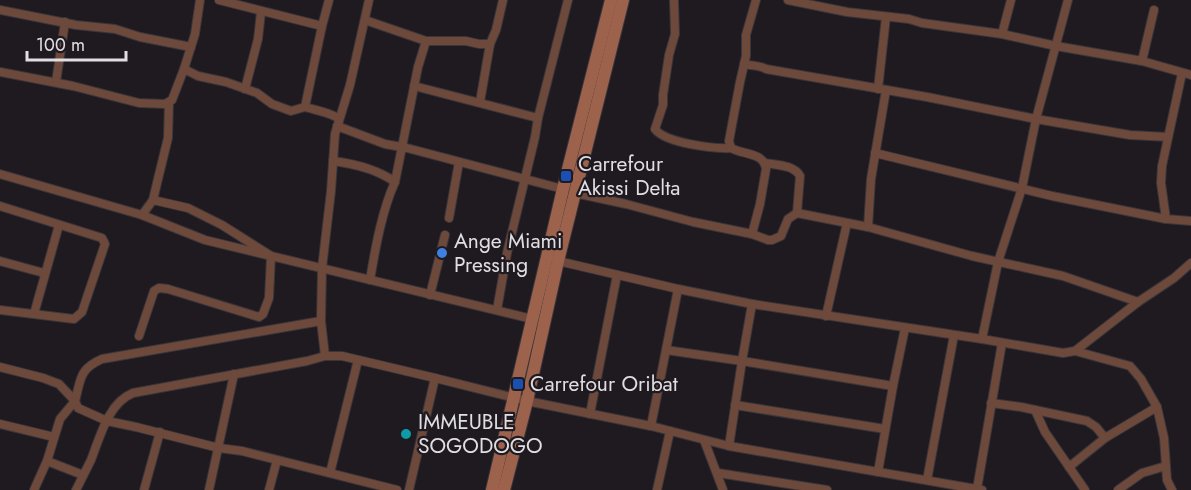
<svg xmlns="http://www.w3.org/2000/svg" width="1191" height="490" font-family="Jost,sans-serif">
<style>
.lines{fill:none;stroke-linecap:round;stroke-linejoin:round}
.street-casing{stroke:#39353b;stroke-width:10}
.secondary-casing{stroke:#39353b;stroke-width:14}
.street{stroke:#6d493b;stroke-width:8}
.secondary{stroke:#9c624c;stroke-width:12}
.transit-dot{fill:#1a4fb4;stroke:#1e1a20;stroke-width:2}
.shop-dot{fill:#3f7fe0;stroke:#1e1a20;stroke-width:2}
.culture-dot{fill:#0f9aa8;stroke:#1e1a20;stroke-width:2}
.labels{text-anchor:middle;dominant-baseline:central;stroke-width:4.5;stroke-linejoin:round;paint-order:stroke}
.poi-label{font-size:21px;fill:#e1dee3;stroke:#1e1a20;text-anchor:start}
</style>
<rect width="100%" height="100%" fill="#1e1a20"/>
<g class="lines">
<g class="street-casing">
<g id="street">
<polyline points="219,0 322,26"/>
<path d="M 329,0 L 322,26 L 305,107 C 315,110 333,113 339,119"/>
<path d="M 674,0 L 675,34 L 669,55 L 663,95 L 663,105 L 655,129 C 665,143 714,149 731,148"/>
<polyline points="788,0 847,12 909,19 922,23 1002,34 1056,46 1142,61 1191,75"/>
<polyline points="0,10 76,25 115,29 140,37 191,47"/>
<polyline points="365,20 426,41 466,41 479,44 490,44"/>
<polyline points="1002,34 1011,0"/>
<polyline points="1142,61 1154,10"/>
<path d="M 744,64 C 752,66 759,65 766,69 L 927,97 L 1036,119 L 1130,135 L 1168,137"/>
<polyline points="184,69 198,76 226,82 257,93 272,104 291,111 305,107"/>
<polyline points="0,72 73,86 139,103 165,104 172,100 184,69 195,34 200,0"/>
<polyline points="1182,73 1162,166 1161,183 1166,219 1191,221"/>
<polyline points="56,82 65,22"/>
<polyline points="414,86 538,118"/>
<polyline points="245,89 258,39 261,12"/>
<polyline points="878,89 886,17"/>
<polyline points="480,102 490,44 496,30 503,0"/>
<polyline points="337,126 385,144 407,148 563,189"/>
<polyline points="875,153 1052,196 1166,219"/>
<path d="M 333,161 C 356,164 377,169 395,182 C 382,210 375,250 370,280"/>
<path d="M 765,163 C 777,165 794,165 800,176 L 797,213"/>
<polyline points="0,174 142,215 205,240 532,319"/>
<polyline points="395,182 418,67 426,41"/>
<polyline points="575,193 626,204 693,222 752,234 768,240 772,240 781,236 788,219 797,213 868,227 972,256 1063,276 1138,302"/>
<polyline points="0,206 102,238 105,244 82,312 74,319 0,310"/>
<polyline points="142,215 153,200 157,183 168,138 169,102"/>
<polyline points="449,218 459,162"/>
<polyline points="868,227 871,179 886,90"/>
<path d="M 752,234 L 760,204 L 766,169 C 764,152 743,155 731,148 L 729,141 L 740,82 L 746,56 L 746,35 L 756,0"/>
<polyline points="0,261 44,273"/>
<polyline points="558,261 678,289 752,304 982,339 1063,353 1075,351 1138,302 1174,278 1191,263"/>
<polyline points="430,295 445,235"/>
<polyline points="497,310 507,253 535,137 538,118 568,0"/>
<polyline points="34,314 59,225"/>
<polyline points="826,316 847,223"/>
<polyline points="139,336 154,291 159,288 168,289 259,317 263,314 269,298 271,256 222,225 188,208 153,200"/>
<polyline points="982,339 998,262 1022,188 1036,119 1068,0"/>
<polyline points="666,350 742,361 893,386"/>
<polyline points="1075,351 1130,366 1141,379 1157,407 1164,438 1167,480 1172,490"/>
<polyline points="325,356 321,321 322,268 331,191 335,134 350,85 369,0"/>
<path d="M 0,367 L 43,378 L 59,384 L 75,401 C 81,379 79,369 102,359 L 321,321"/>
<polyline points="991,403 1021,407 1087,421 1096,427 1105,438"/>
<polyline points="735,405 885,429"/>
<polyline points="1035,410 1045,432 1085,490"/>
<polyline points="590,414 617,275"/>
<polyline points="0,424 54,437"/>
<polyline points="651,426 678,289"/>
<polyline points="704,440 723,490"/>
<polyline points="729,446 742,361 752,304"/>
<polyline points="47,461 83,475"/>
<polyline points="1069,467 1105,438 1157,407"/>
<polyline points="878,472 893,386 905,328"/>
<polyline points="330,473 358,360"/>
<polyline points="718,473 827,490"/>
<polyline points="927,480 954,335"/>
<polyline points="977,489 1002,343"/>
<polyline points="34,490 47,461 60,419 75,401 78,408 107,421 136,427 219,448 242,451 397,490"/>
<path d="M 76,490 C 81,480 86,470 91,460 C 100,437 108,403 133,393 L 307,361 L 325,356 L 342,356 L 435,378 L 527,401 L 651,426 L 729,446 L 982,490"/>
<polyline points="144,490 160,432"/>
<polyline points="209,490 234,374"/>
<polyline points="269,490 277,460"/>
<polyline points="409,490 435,378"/>
<polyline points="657,490 670,431"/>
<polyline points="1118,490 1142,473 1166,466"/>
</g>
</g>
<g class="secondary-casing">
<g id="secondary">
<polyline points="492,490 563,189 611,0"/>
<polyline points="504,490 527,401 558,261 623,0"/>
</g>
</g>
<use href="#street" class="street"/>
<use href="#secondary" class="secondary"/>
</g>
<g class="transit-dot">
<rect x="560" y="170" width="12" height="12" rx="3"/>
<rect x="512" y="378" width="12" height="12" rx="3"/>
</g>
<circle class="shop-dot" cx="442" cy="253" r="6"/>
<circle class="culture-dot" cx="406" cy="434" r="6"/>
<g class="labels">
<g class="poi-label">
<text x="578" y="164">Carrefour<tspan x="578" dy="24">Akissi Delta</tspan></text>
<text x="454" y="241">Ange Miami<tspan x="454" dy="24">Pressing</tspan></text>
<text x="530" y="384">Carrefour Oribat</text>
<text x="418" y="422">IMMEUBLE<tspan x="418" dy="24">SOGODOGO</tspan></text>
</g>
</g>
<path d="M27 51v9h99v-9" fill="none" stroke="#e1dee3" stroke-width="3"/>
<text x="36" y="51" font-size="18" fill="#e1dee3" stroke="#1e1a20" stroke-width="4.5" paint-order="stroke">100 m</text>
</svg>
